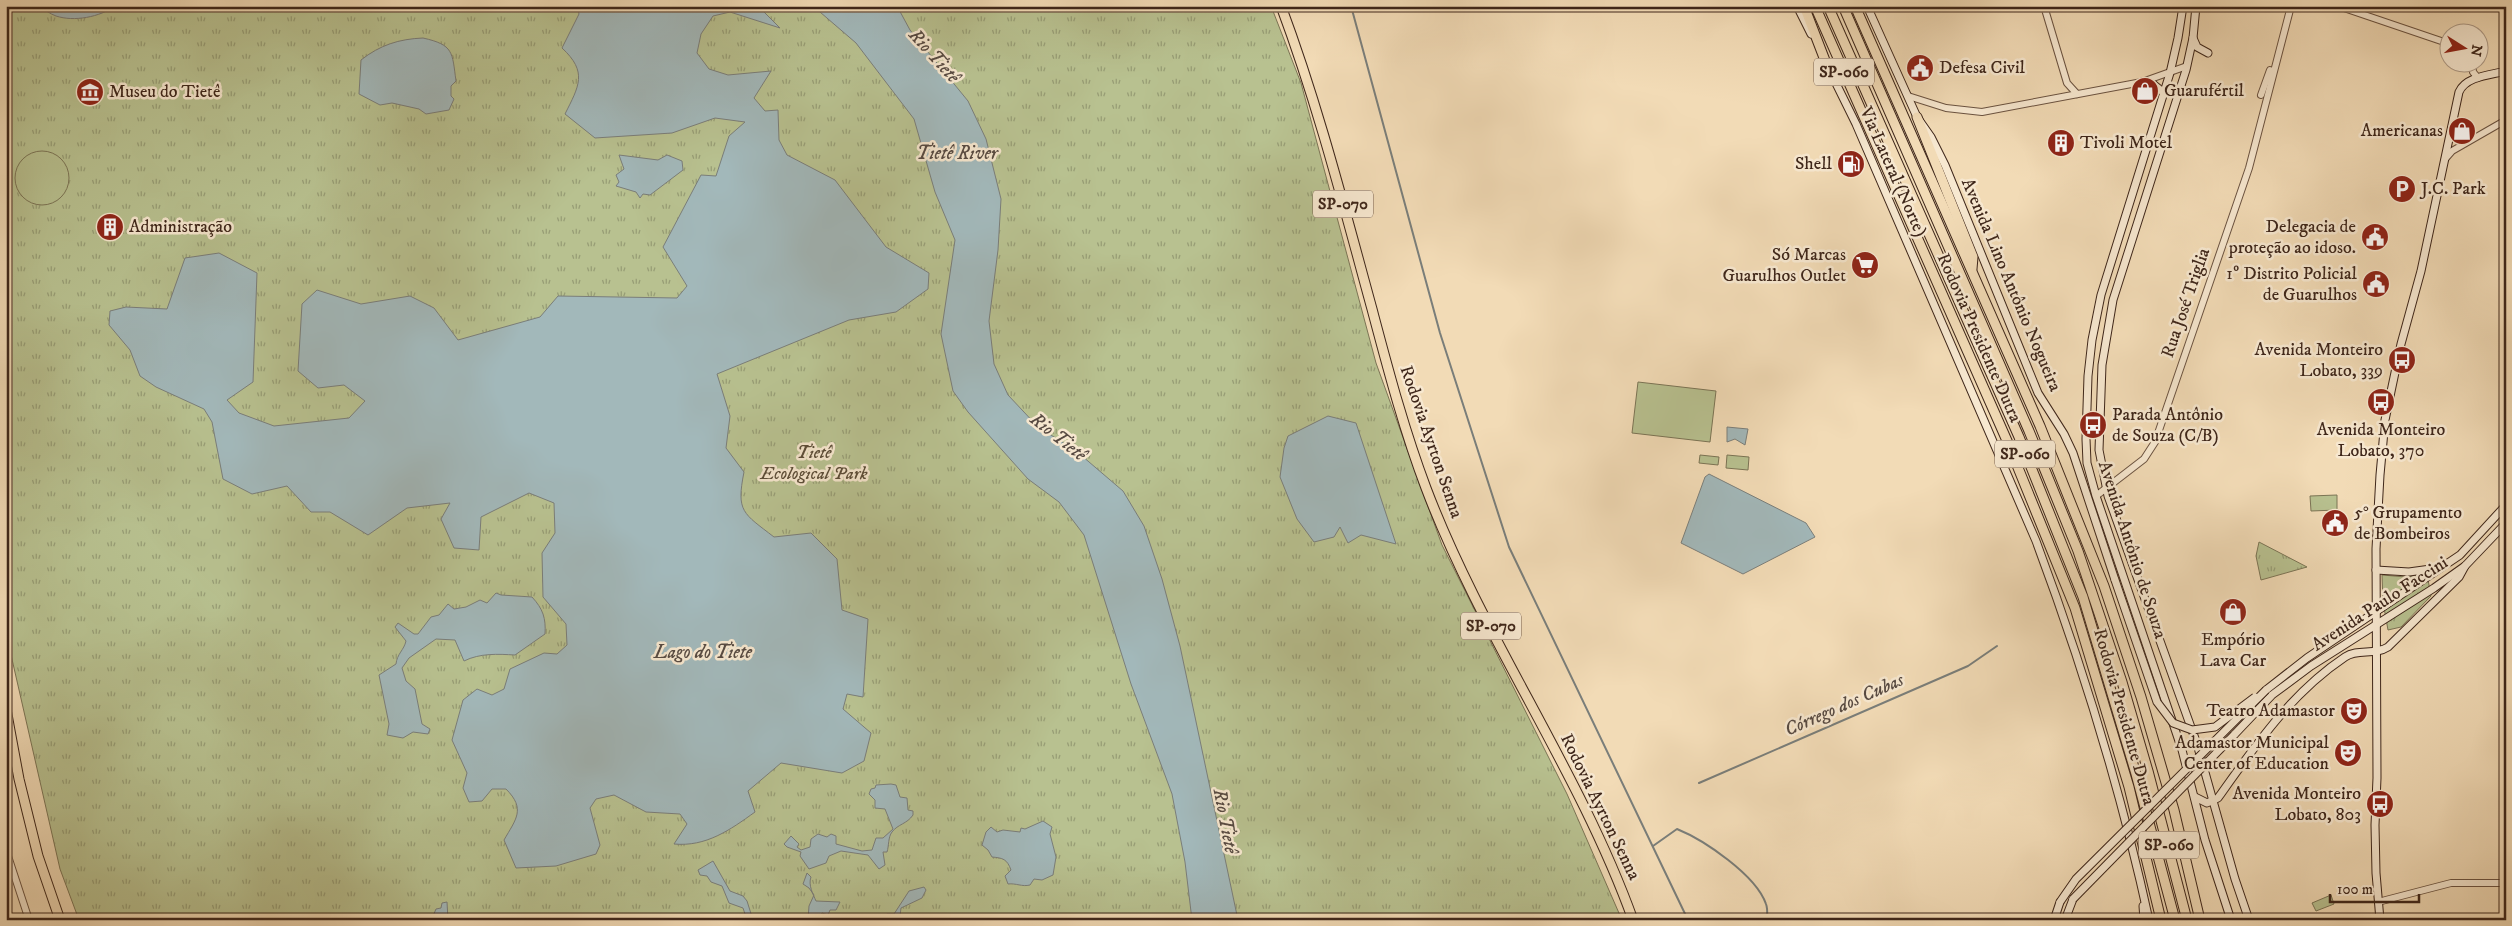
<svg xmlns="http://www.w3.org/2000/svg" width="2512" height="926" font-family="'IM FELL DW Pica',serif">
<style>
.grass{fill:url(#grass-tufts);stroke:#7b7455}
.garden{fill:#b8c190;stroke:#7b7455}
.water{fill:#a2b8ba;stroke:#7a7e7a}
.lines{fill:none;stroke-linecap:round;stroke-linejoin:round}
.stream{stroke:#7a7e7a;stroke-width:2}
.tertiary-casing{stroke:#6b5341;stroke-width:8}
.secondary-casing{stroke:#3e261a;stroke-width:9}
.motorway-casing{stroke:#3e261a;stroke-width:11}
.tertiary{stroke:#f7e8d0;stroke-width:6}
.secondary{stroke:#f7e8d0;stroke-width:7}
.motorway{stroke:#f2dbb6;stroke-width:9}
.secondary-bridge-casing{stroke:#3e261a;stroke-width:9;stroke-linecap:butt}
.secondary-bridge{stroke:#f7e8d0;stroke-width:7}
.labels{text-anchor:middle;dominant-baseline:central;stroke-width:5;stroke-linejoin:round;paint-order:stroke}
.shield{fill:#f7e8d0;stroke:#766051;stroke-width:1}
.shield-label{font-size:16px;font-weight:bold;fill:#3e261a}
.poi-label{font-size:18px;fill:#3e261a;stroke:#f7e8d0;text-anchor:end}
.street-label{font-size:18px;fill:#3e261a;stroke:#f7e8d0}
.park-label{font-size:18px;font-style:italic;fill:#5c4d38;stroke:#f7e8d0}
.water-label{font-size:19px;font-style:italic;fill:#574a42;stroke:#f7e8d0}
</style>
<defs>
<pattern id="grass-tufts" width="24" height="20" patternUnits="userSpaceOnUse" patternTransform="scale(1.25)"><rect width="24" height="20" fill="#b8c190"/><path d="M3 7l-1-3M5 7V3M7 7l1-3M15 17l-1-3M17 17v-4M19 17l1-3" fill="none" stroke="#979d75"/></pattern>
</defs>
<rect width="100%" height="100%" fill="#f2dbb6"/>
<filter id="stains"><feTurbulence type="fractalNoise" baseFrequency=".004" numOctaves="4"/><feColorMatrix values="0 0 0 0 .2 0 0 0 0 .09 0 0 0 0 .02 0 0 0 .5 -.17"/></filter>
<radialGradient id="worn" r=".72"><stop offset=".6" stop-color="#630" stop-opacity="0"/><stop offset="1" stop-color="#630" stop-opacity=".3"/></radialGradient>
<g class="grass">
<polygon points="6,6 1271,6 1301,83 1376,363 1442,545 1567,794 1622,920 79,920 60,869 6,633"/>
<polygon points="2259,542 2307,567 2261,580 2256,556"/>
<polygon points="2427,574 2431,596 2401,627 2388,630 2383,602 2382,575 2406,577"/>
</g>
<g class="garden">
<circle cx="42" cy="178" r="27"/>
<polygon points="1638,382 1716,391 1710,442 1632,433"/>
<polygon points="1700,455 1719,457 1718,465 1699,463"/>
<polygon points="1727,455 1749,457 1748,470 1726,468"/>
<polygon points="2337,495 2337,510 2311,511 2310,496"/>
<polygon points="2331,895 2334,904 2316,911 2312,903"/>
</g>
<g class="water">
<path d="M 38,6 L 115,6 C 100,17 74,22 56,16 C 50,14 44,9 38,6 Z"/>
<path d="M 577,6 L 758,6 L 780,28 L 730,12 L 713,16 L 701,34 L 697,53 L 709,69 L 728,75 L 771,71 L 754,98 L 765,111 L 778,110 L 779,140 L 787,155 L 835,180 L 886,247 L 929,273 L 928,289 L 896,312 L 849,320 L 717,374 L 730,416 L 726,448 L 744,472 C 736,512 743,513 774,537 L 811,533 L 837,559 L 842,610 L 868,619 L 863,697 L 847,694 L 843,709 L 871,733 L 864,761 L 842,773 L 781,763 L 748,791 L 755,812 C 730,830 706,847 674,844 L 687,824 L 680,814 L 646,812 L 614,795 L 596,799 L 590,808 L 600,845 L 596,854 L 556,866 L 516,868 L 504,840 C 516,819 526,809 506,789 L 492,789 L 482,801 L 469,802 L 463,788 L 467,773 L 452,740 L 463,700 L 477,689 L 492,695 L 504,689 L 510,669 L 544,653 L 557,654 L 567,645 L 566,624 L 543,597 L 542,553 L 555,533 L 554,503 L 529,493 L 481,517 L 479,550 L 454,548 L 441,519 L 450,503 L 407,508 L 368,535 L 330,512 L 311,512 L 287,486 L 252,494 L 223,479 L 212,422 L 204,409 L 156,387 L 140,376 L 130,350 L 109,325 L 110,311 L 126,307 L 167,309 L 185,258 L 219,253 L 257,273 L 253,382 L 227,400 L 239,413 L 274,426 L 349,418 L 365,401 L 344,385 L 318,388 L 298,371 L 302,304 L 317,290 L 361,304 L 410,296 L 434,308 L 458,340 L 540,317 L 558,296 L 677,298 L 687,286 L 663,247 L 701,175 L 716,176 L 729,136 L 745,122 L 715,118 L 672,133 L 595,138 L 565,114 C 579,86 588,72 562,48 L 579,14 Z"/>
<polygon points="813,6 897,6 910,30 968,101 986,139 1001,199 998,250 989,321 994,364 1008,395 1038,427 1075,450 1123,491 1144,526 1162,579 1180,646 1238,920 1192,920 1185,862 1172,794 1131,684 1084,535 1059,502 1028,479 968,412 953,391 941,334 955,240 935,192 914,119 856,43"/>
<path d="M 423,38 C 454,45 452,52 456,81 L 451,86 L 451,96 L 454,99 L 449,110 L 426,114 L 419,109 L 392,103 L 380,105 L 359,94 L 361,60 C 380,45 399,39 423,38 Z"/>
<polygon points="619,155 658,160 667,155 682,161 683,170 650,195 643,194 640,198 636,192 616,186 619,182 616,175 624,169"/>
<polygon points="1328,416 1356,423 1396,544 1361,535 1348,543 1340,527 1334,537 1314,542 1297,519 1280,477 1284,448 1288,436"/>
<polygon points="1727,427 1748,429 1745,445 1735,439 1727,442"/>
<polygon points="1709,474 1806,523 1815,537 1743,574 1681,543 1705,477"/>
<path d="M 496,593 L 501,595 L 532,597 C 543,609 546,618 545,634 L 515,655 C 498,654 480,653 464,661 L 455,640 L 436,639 L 409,658 L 402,668 L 406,681 L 415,689 L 422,724 L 430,729 L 428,734 L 413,732 L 403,738 L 387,735 L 389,724 L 379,675 L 396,664 C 397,654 404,650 406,641 L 395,627 L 398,623 L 414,634 L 418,634 L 431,617 L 439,615 L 448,604 L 454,609 L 466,607 L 480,600 L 487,603 Z"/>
<path d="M 891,784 L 896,785 L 900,797 L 907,798 L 908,810 L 913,811 L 913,815 C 907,824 898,824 892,832 C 888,837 889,846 887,852 L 883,852 L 885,865 L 879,869 L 868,855 L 841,851 L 829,856 L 826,863 L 809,869 L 800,856 L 801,852 L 787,847 L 784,844 L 791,836 L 799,844 L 797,847 L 801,850 L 810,847 L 811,839 L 818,834 L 827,837 L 831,834 L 836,836 L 836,844 L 862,851 L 872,850 L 876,838 L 883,838 L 893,829 L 885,809 L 875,808 L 875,800 L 869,794 L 871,789 L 875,788 L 876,785 Z"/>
<path d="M 1043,821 L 1052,827 L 1050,834 L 1056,857 L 1053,875 L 1042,880 L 1034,879 L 1030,885 C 1022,887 1016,883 1008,884 L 1005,876 L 1011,870 C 1007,859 1003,858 992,857 L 988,850 L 982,845 L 986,832 L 991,827 L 997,832 L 1003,830 L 1020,832 L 1021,828 L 1025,829 Z"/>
<polygon points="713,861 730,891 743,896 747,901 753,920 747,920 743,908 729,903 722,886 711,882 707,876 700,875 698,870"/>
<path d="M 807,873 L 811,877 C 808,885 813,894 816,901 L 840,902 L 836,910 L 830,910 L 828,915 L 822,913 L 819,920 L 808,920 L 809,906 L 814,895 L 809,888 L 803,884 Z"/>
<polygon points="924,887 926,890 922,898 901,908 900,916 894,920 880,920 887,914 894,914 909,891"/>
<polygon points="447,902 448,920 428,920 429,916 433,916 436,909 441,908 442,903"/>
</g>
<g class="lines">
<g class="stream">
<polyline points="1351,6 1440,333 1509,547 1688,920"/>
<polyline points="1699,783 1968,666 1997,646"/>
<path d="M 1653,846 L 1677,829 C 1704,840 1756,875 1766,904 C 1768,909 1767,915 1767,920"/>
</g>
<g class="tertiary-casing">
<g id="tertiary">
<polyline points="2044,6 2067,83 2077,94"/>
<polyline points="2338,6 2450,44"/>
<polyline points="2472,62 2473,72 2478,78"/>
<polyline points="2261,95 2270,70"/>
<polyline points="1908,96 1946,108 1982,112 2142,82 2187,66"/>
<polyline points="2445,159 2452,151 2506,120"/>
<polyline points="2096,496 2144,459 2155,442 2249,168 2291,6"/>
<polyline points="6,850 29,920"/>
<polyline points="2378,902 2451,883 2506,883"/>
</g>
</g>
<g class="secondary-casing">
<g id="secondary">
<polyline points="1797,6 1811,34"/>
<polyline points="1867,6 1917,117 1931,137 1945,165 2038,393 2064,434 2073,453 2115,580"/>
<polyline points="2183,6 2178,38 2170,73 2101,295 2092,340 2088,376 2086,439 2087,463 2096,496 2182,750 2205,840 2231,920"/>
<polyline points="2196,6 2193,38 2186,70 2113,300 2102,365 2099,450 2108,496 2197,744 2235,879 2249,920"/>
<polyline points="2193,38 2197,47 2208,53"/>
<path d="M 1824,59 L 1856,124 L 2036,541 C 2082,664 2121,791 2149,920"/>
<polyline points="2142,82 2153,84 2164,93"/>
<polyline points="2376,570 2409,572 2438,568"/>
<polyline points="2266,690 2307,658 2460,555 2506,505"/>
<polyline points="2234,735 2272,695 2311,666 2434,588 2465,566 2506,523"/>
<path d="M 2195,797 L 2207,803 L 2218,798 C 2255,746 2291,693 2345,657 C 2358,648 2374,656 2388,647 L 2459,577 L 2465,566"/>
<polyline points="2143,906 2144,920"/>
<polyline points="2054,920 2060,902"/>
<polyline points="2065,920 2073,899"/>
<path d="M 2380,920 L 2376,873 L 2375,825 L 2377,778 L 2376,549 L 2380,475 L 2385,420 L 2401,344 L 2421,271 L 2459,92 C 2466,76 2491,75 2506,71"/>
</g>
</g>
<g class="motorway-casing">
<g id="motorway">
<path d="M 1281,6 C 1318,105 1344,207 1372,309 C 1388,369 1404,430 1426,488 C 1483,638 1579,770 1633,920"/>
<polyline points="1804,6 1826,63"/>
<polyline points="1815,6 2008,443 2075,608 2129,787 2161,920"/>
<polyline points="1828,6 2019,437 2083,597 2136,774 2175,920"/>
<polyline points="1843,6 2029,431 2078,551 2122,682 2148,771 2187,920"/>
<polyline points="1855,6 2040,426 2104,586 2141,697 2174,810 2200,920"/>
<polyline points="1917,117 1973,257 1972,269"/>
<polyline points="6,709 19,779 38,856 60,920"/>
</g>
</g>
<use href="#tertiary" class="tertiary"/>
<use href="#secondary" class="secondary"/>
<use href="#motorway" class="motorway"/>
<g class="secondary-bridge-casing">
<g id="secondary-bridge">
<polyline points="2115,580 2157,702 2173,723 2192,730 2215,727 2255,697"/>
<polyline points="2073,899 2234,735"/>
<polyline points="2060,902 2076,879 2266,690"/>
</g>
</g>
<use href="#secondary-bridge" class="secondary-bridge"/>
</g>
<defs>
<g id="civic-disc" transform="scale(1.4375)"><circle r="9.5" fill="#8f2418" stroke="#f7e8d0"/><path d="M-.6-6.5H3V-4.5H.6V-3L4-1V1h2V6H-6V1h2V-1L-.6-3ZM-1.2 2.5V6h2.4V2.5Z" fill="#fff"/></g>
<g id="shop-disc" transform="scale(1.4375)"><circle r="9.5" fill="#8f2418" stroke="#f7e8d0"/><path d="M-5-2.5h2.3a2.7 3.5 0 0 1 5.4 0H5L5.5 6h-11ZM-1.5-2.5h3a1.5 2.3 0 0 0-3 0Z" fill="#fff"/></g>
<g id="museum-disc" transform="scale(1.4375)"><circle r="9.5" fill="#8f2418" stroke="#f7e8d0"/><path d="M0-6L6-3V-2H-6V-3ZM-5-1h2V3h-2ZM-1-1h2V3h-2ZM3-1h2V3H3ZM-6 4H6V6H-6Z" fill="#fff"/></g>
<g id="building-disc" transform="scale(1.4375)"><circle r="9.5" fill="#8f2418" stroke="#f7e8d0"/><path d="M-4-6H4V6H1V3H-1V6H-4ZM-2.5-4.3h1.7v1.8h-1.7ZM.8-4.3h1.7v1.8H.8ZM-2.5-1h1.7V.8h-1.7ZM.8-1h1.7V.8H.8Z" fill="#fff"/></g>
<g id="fuel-disc" transform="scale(1.4375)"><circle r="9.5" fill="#8f2418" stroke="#f7e8d0"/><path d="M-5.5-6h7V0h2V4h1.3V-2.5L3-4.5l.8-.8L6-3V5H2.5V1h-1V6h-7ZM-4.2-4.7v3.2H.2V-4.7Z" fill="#fff"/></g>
<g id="parking-disc" transform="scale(1.4375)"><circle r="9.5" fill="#8f2418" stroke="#f7e8d0"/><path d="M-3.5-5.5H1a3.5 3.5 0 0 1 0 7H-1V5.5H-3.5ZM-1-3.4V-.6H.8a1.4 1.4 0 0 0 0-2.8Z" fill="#fff"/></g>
<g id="supermarket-disc" transform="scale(1.4375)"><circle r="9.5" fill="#8f2418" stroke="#f7e8d0"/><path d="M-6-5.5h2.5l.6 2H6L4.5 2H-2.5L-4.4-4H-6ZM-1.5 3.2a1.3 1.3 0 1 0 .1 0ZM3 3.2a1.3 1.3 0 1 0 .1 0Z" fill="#fff"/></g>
<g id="bus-disc" transform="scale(1.4375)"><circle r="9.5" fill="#8f2418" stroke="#f7e8d0"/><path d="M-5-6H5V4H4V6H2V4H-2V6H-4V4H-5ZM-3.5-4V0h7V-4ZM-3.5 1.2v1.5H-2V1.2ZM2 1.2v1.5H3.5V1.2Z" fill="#fff"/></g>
<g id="theatre-disc" transform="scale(1.4375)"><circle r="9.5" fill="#8f2418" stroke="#f7e8d0"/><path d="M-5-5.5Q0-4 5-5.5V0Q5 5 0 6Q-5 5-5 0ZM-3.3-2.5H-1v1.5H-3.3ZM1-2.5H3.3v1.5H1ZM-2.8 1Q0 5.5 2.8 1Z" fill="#fff"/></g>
</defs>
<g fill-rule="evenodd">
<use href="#civic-disc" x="1920" y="68"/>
<use href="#shop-disc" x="2145" y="91"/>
<use href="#museum-disc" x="90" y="92"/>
<use href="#shop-disc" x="2462" y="131"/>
<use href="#building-disc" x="2061" y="143"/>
<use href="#fuel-disc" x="1851" y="164"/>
<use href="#parking-disc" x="2402" y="189"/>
<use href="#building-disc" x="110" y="227"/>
<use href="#civic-disc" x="2375" y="237"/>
<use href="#supermarket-disc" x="1865" y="265"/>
<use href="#civic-disc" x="2376" y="284"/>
<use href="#bus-disc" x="2402" y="360"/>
<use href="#bus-disc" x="2381" y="402"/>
<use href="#bus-disc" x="2093" y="425"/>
<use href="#civic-disc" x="2335" y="523"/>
<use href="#shop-disc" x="2233" y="612"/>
<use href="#theatre-disc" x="2354" y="711"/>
<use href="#theatre-disc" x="2348" y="753"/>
<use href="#bus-disc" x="2380" y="804"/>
</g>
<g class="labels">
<g class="shield">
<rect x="1814" y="58.5" width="60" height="27" rx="4"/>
<rect x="1313" y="190.5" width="60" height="27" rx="4"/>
<rect x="1995" y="440.5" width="60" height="27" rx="4"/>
<rect x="1461" y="612.5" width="60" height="27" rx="4"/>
<rect x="2139" y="831.5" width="60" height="27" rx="4"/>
</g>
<g class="shield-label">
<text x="1844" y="72">SP-060</text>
<text x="1343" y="204">SP-070</text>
<text x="2025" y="454">SP-060</text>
<text x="1491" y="626">SP-070</text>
<text x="2169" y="845">SP-060</text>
</g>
<g class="poi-label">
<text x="1939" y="68" text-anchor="start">Defesa Civil</text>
<text x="2164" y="91" text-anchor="start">Guarufértil</text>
<text x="109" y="92" text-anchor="start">Museu do Tietê</text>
<text x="2443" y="131">Americanas</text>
<text x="2080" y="143" text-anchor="start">Tivoli Motel</text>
<text x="1832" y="164">Shell</text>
<text x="2421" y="189" text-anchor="start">J.C. Park</text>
<text x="129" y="227" text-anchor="start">Administração</text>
<text x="2356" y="227">Delegacia de<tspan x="2356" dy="21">proteção ao idoso.</tspan></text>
<text x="1846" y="255">Só Marcas<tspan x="1846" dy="21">Guarulhos Outlet</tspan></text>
<text x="2357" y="274">1º Distrito Policial<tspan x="2357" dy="21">de Guarulhos</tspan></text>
<text x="2383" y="350">Avenida Monteiro<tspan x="2383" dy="21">Lobato, 339</tspan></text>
<text x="2112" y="415" text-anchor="start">Parada Antônio<tspan x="2112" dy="21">de Souza (C/B)</tspan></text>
<text x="2381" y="430" text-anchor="middle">Avenida Monteiro<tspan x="2381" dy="21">Lobato, 370</tspan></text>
<text x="2354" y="513" text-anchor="start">5° Grupamento<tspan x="2354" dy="21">de Bombeiros</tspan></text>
<text x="2233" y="640" text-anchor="middle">Empório<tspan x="2233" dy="21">Lava Car</tspan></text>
<text x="2335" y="711">Teatro Adamastor</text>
<text x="2329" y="743">Adamastor Municipal<tspan x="2329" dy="21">Center of Education</tspan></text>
<text x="2361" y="794">Avenida Monteiro<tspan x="2361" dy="21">Lobato, 803</tspan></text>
</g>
<g class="street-label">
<text transform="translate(1893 172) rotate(66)">Via Lateral (Norte)</text>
<text transform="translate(2011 285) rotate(67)">Avenida Lino Antônio Nogueira</text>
<text transform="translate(2186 303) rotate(-71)">Rua José Triglia</text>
<text transform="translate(1979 338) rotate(66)">Rodovia Presidente Dutra</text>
<text transform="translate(1431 442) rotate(71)">Rodovia Ayrton Senna</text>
<text transform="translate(2132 550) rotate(72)">Avenida Antônio de Souza</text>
<text transform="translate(2380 604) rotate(-33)">Avenida Paulo Faccini</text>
<text transform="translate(2124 717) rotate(74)">Rodovia Presidente Dutra</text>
<text transform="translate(1600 807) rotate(64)">Rodovia Ayrton Senna</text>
</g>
<g class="park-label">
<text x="814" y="453">Tietê<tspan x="814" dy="21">Ecological Park</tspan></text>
</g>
<g class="water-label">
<text transform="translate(934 56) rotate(48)">Rio Tietê</text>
<text x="957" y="153">Tietê River</text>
<text transform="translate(1058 437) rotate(38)">Rio Tietê</text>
<text x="703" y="652">Lago do Tiete</text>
<text transform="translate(1844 705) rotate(-24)">Córrego dos Cubas</text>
<text transform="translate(1225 821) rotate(79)">Rio Tietê</text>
</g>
</g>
<rect width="2512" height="926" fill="none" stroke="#f2dbb6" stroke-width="25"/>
<rect x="8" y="8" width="2497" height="911" fill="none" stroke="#3e261a" stroke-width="2.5"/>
<rect x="12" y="12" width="2487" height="901" fill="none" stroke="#3e261a"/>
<g transform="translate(2464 48) rotate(101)"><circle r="24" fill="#f7e8d0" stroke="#ad9a87"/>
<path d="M0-4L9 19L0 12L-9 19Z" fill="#8f2418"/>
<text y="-8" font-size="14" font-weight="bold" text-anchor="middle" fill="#3e261a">N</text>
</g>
<path d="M2330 894v8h89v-8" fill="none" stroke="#3e261a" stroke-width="2.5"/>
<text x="2337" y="894" font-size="15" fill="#3e261a" stroke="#f7e8d0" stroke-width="4" paint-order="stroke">100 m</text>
<rect width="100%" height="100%" filter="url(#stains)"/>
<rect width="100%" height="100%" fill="url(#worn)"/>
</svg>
